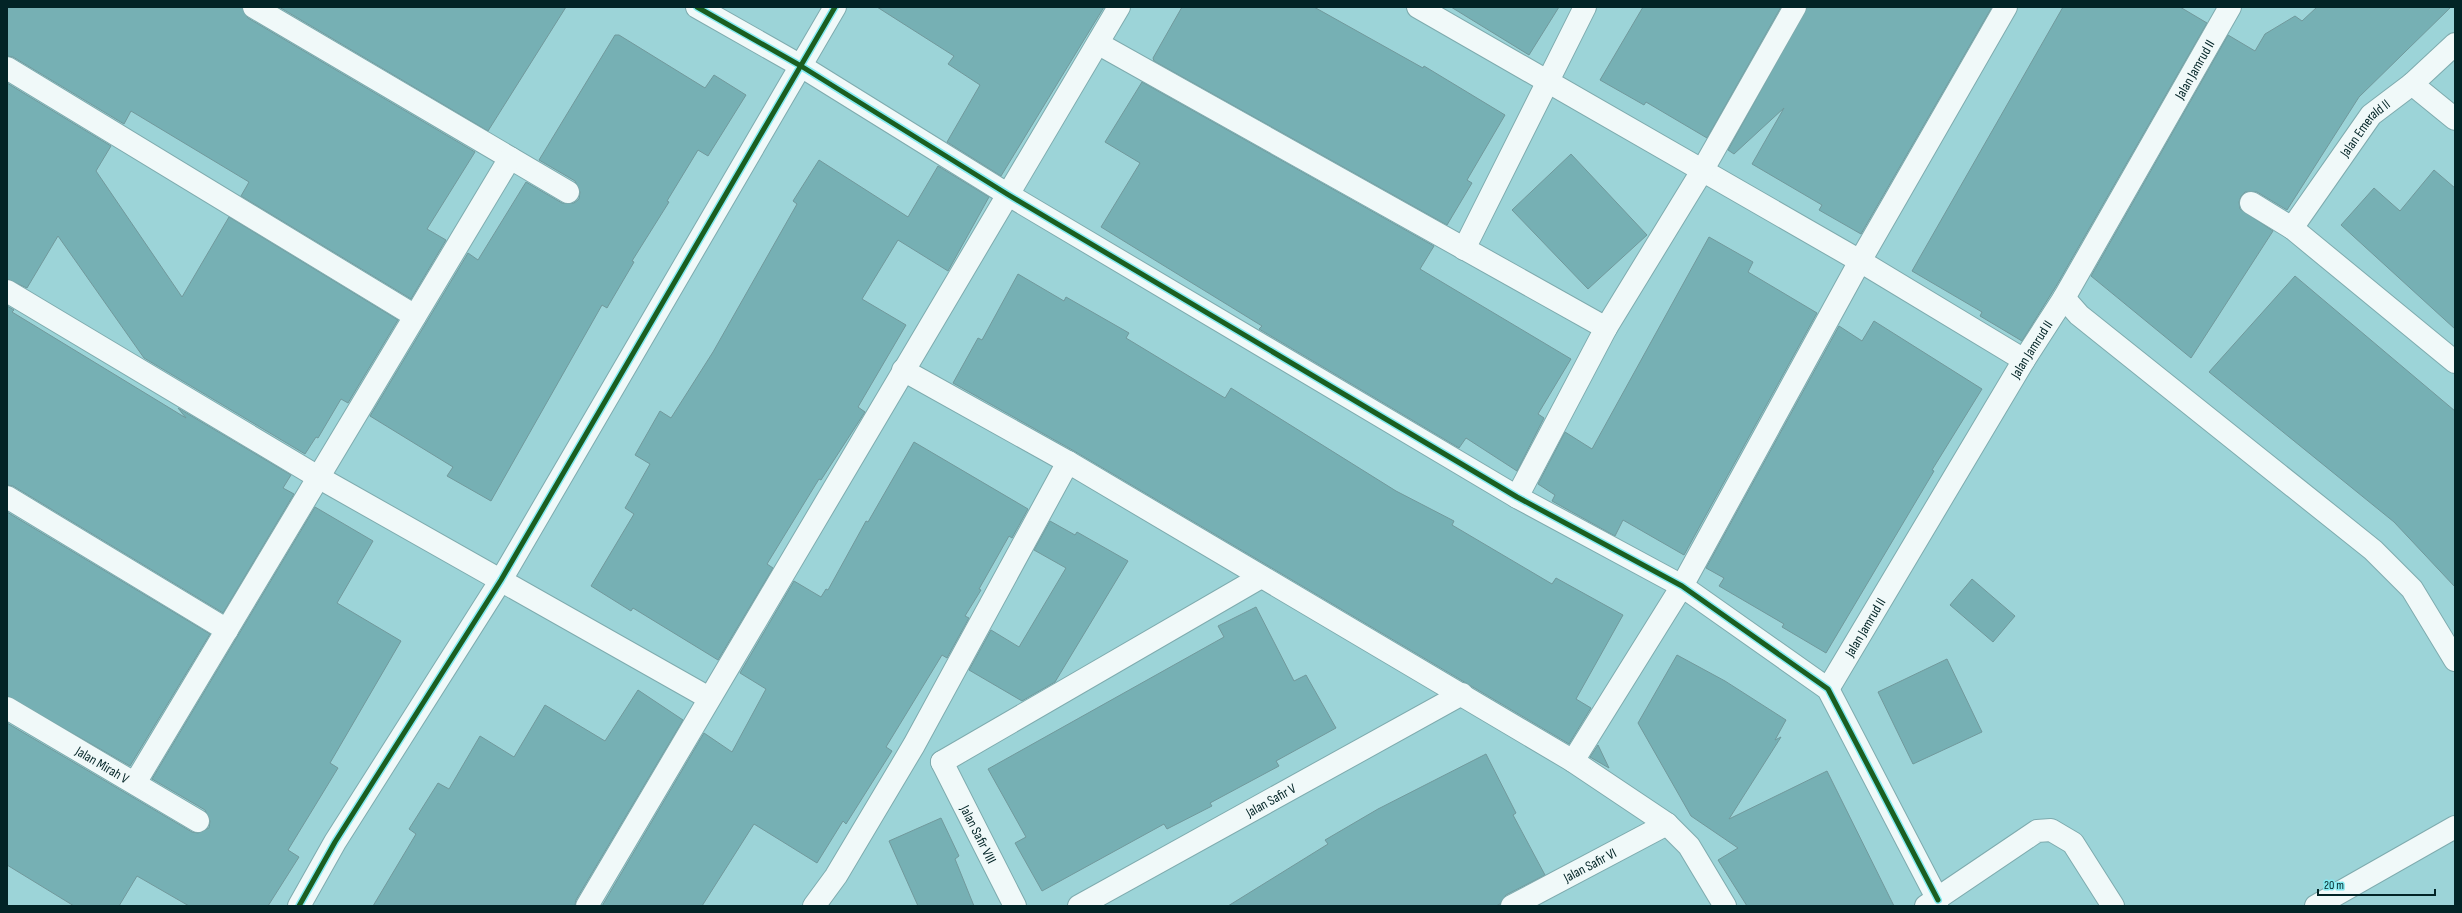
<svg xmlns="http://www.w3.org/2000/svg" width="2462" height="913" font-family="'Sofia Sans Condensed',sans-serif">
<style>
.building{fill:#76b0b4;stroke:#71999c}
.lines{fill:none;stroke-linecap:round;stroke-linejoin:round}
.minor-casing{stroke:#7eabae;stroke-width:24}
.minor{stroke:#f0f9f9;stroke-width:22}
.cycleway-casing{stroke:#84eaf1;stroke-width:8}
.cycleway{stroke:#1b5e20;stroke-width:5}
.labels{text-anchor:middle;dominant-baseline:central;stroke-width:3;stroke-linejoin:round;paint-order:stroke}
.street-label{font-size:14px;fill:#022426;stroke:#84eaf1}
</style>
<rect width="100%" height="100%" fill="#9cd4d8"/>
<g class="building">
<polygon points="7,7 242,7 248,18 475,152 427,229 446,240 411,299 241,196 249,182 131,111 124,124 13,57 7,56"/>
<polygon points="279,7 566,7 488,131"/>
<polygon points="877,7 1104,7 1001,176 947,142 980,85 948,64 954,56"/>
<polygon points="1182,7 1314,7 1423,68 1424,66 1505,115 1467,180 1472,183 1447,225 1154,61 1153,58"/>
<polygon points="1451,7 1559,7 1529,55"/>
<polygon points="1643,7 1781,7 1707,138 1646,102 1644,105 1600,80"/>
<polygon points="1807,7 1992,7 1861,234 1819,210 1822,205 1752,164 1784,108 1734,154 1728,150"/>
<polygon points="2063,7 2180,7 2207,23 2058,283 2022,341 1980,316 1982,312 1912,271"/>
<polygon points="2317,7 2451,7 2359,97 2287,210 2257,192 2245,192 2241,196 2239,202 2240,209 2273,231 2191,358 2091,276 2228,35 2255,51 2265,34 2295,16 2302,21"/>
<polygon points="615,35 619,35 705,88 714,75 746,95 708,156 698,150 667,201 669,202 632,261 634,262 607,308 602,305 491,501 447,476 453,467 370,416 468,253 478,260 526,182 562,203 574,203 579,199 580,192 575,181 539,160"/>
<polygon points="1142,82 1434,246 1420,269 1571,359 1538,414 1544,418 1517,471 1466,438 1459,448 1259,329 1262,326 1101,227 1140,163 1105,142"/>
<polygon points="7,83 111,146 96,171 182,297 229,217 398,320 348,403 341,399 318,438 316,437 305,454 144,358 58,236 27,288 7,279"/>
<polygon points="1571,154 1647,235 1588,289 1512,210"/>
<polygon points="819,160 908,217 938,166 989,197 948,271 898,240 862,299 906,325 858,407 865,412 821,480 819,479 767,564 773,568 718,660 633,608 631,611 591,586 634,514 625,508 650,464 635,455 660,411 671,418 713,352 797,204 793,201"/>
<polygon points="2434,170 2455,188 2455,329 2341,225 2374,188 2400,211"/>
<polygon points="1709,237 1753,262 1748,272 1817,313 1684,555 1623,520 1615,536 1552,501 1555,495 1538,484 1565,432 1592,449"/>
<polygon points="1018,274 1064,301 1066,297 1129,333 1126,338 1225,398 1231,388 1396,491 1454,521 1452,525 1552,584 1556,578 1623,615 1576,699 1591,708 1569,744 1074,451 953,383 978,338 982,340"/>
<polygon points="2295,276 2455,411 2455,587 2394,522 2209,372"/>
<polygon points="7,306 14,310 12,312 186,418 178,408 291,475 283,488 294,494 223,613 13,486 7,485"/>
<polygon points="1874,321 1982,389 1932,470 1934,471 1826,653 1782,627 1784,624 1719,586 1724,578 1706,568 1839,326 1862,341"/>
<polygon points="914,442 1028,509 1012,538 1009,536 979,589 981,590 965,616 969,618 947,658 942,655 886,747 892,751 846,824 843,821 817,863 754,824 702,906 602,906 704,733 732,752 766,689 740,673 794,581 821,597 826,589 828,590 866,521 868,522"/>
<polygon points="315,507 373,541 337,603 401,641 330,763 338,768 288,850 299,857 268,906 189,906 137,876 119,906 74,906 7,865 7,723 192,832 198,833 209,828 210,821 205,810 152,779"/>
<polygon points="7,512 210,634 130,766 7,696"/>
<polygon points="1050,521 1075,535 1077,532 1128,561 1055,682 1022,701 969,670 991,630 1019,647 1066,568 1034,550"/>
<polygon points="1972,579 2015,616 1993,642 1950,605"/>
<polygon points="1256,607 1294,681 1306,675 1336,728 1276,761 1279,766 1210,803 1212,806 1167,829 1164,824 1042,891 1015,843 1026,837 988,769 1224,637 1218,626"/>
<polygon points="1677,655 1725,681 1786,720 1775,740 1781,737 1729,819 1827,771 1894,906 1747,906 1718,860 1738,848 1691,816 1638,723"/>
<polygon points="1947,659 1982,732 1913,764 1878,692"/>
<polygon points="638,690 683,720 576,900 575,906 373,906 416,834 409,829 438,783 449,789 480,736 514,757 545,705 605,741"/>
<polygon points="1598,745 1609,768 1590,757"/>
<polygon points="1486,754 1516,813 1513,815 1545,875 1506,895 1500,904 1496,906 1228,906 1328,844 1325,840 1378,809"/>
<polygon points="941,818 959,856 955,859 974,906 918,906 889,841"/>
</g>
<g class="lines">
<g class="minor-casing">
<g id="minor">
<polyline points="254,7 568,192"/>
<polyline points="697,7 801,66 1007,194 1517,497 1682,586 1828,689 1938,900"/>
<polyline points="1418,7 1860,261 2024,360"/>
<polyline points="1099,44 1606,328"/>
<polyline points="7,68 415,316"/>
<polyline points="2412,84 2455,119"/>
<polyline points="2251,203 2292,228 2455,362"/>
<path id="s1" d="M 2292,228 L 2371,115 L 2412,84 L 2455,44"/>
<polyline points="1464,249 1585,7"/>
<polyline points="7,291 318,477 709,698"/>
<polyline points="2064,298 2079,315 2373,550 2412,589 2455,660"/>
<polyline points="903,370 1068,462 1573,761 1667,824 1689,846 1725,906"/>
<polyline points="7,497 227,630"/>
<polyline points="1517,497 1606,328 1702,171 1795,7"/>
<path id="s2" d="M 1828,689 L 2024,360 L 2064,298 L 2230,7"/>
<path id="s3" d="M 7,708 L 198,821"/>
<polyline points="1573,761 1682,586 1860,261 2006,7"/>
<polyline points="942,762 1261,577"/>
<path id="s4" d="M 942,762 L 1015,906"/>
<polyline points="135,783 510,158"/>
<polyline points="299,906 335,842 501,580 835,7"/>
<polyline points="587,906 1119,7"/>
<polyline points="814,906 836,876 914,745 1068,462"/>
<path id="s5" d="M 1079,906 L 1462,694"/>
<path id="s6" d="M 1512,906 L 1667,824"/>
<polyline points="1926,906 2037,831 2051,830 2073,843 2113,906"/>
<polyline points="2316,906 2455,827"/>
</g>
</g>
<use href="#minor" class="minor"/>
<g class="cycleway-casing">
<g id="cycleway">
<polyline points="697,7 801,66 1007,194 1517,497 1682,586 1828,689 1938,900"/>
<polyline points="299,906 335,842 501,580 835,7"/>
</g>
</g>
<use href="#cycleway" class="cycleway"/>
</g>
<g class="labels">
<g class="street-label">
<text stroke="none"><textPath href="#s2" startOffset="720">Jalan Jamrud II</textPath></text>
<text stroke="none"><textPath href="#s1" startOffset="124">Jalan Emerald II</textPath></text>
<text stroke="none"><textPath href="#s2" startOffset="396">Jalan Jamrud II</textPath></text>
<text stroke="none"><textPath href="#s2" startOffset="72">Jalan Jamrud II</textPath></text>
<text stroke="none"><textPath href="#s3" startOffset="111">Jalan Mirah V</textPath></text>
<text stroke="none"><textPath href="#s5" startOffset="219">Jalan Safir V</textPath></text>
<text stroke="none"><textPath href="#s4" startOffset="81">Jalan Safir VIII</textPath></text>
<text stroke="none"><textPath href="#s6" startOffset="88">Jalan Safir VI</textPath></text>
</g>
</g>
<rect width="2462" height="913" fill="none" stroke="#022426" stroke-width="16"/>
<path d="M2318 889v6h117v-6" fill="none" stroke="#022426" stroke-width="2"/>
<text x="2324" y="889" font-size="12" fill="#022426" stroke="#84eaf1" stroke-width="3" paint-order="stroke">20 m</text>
</svg>
